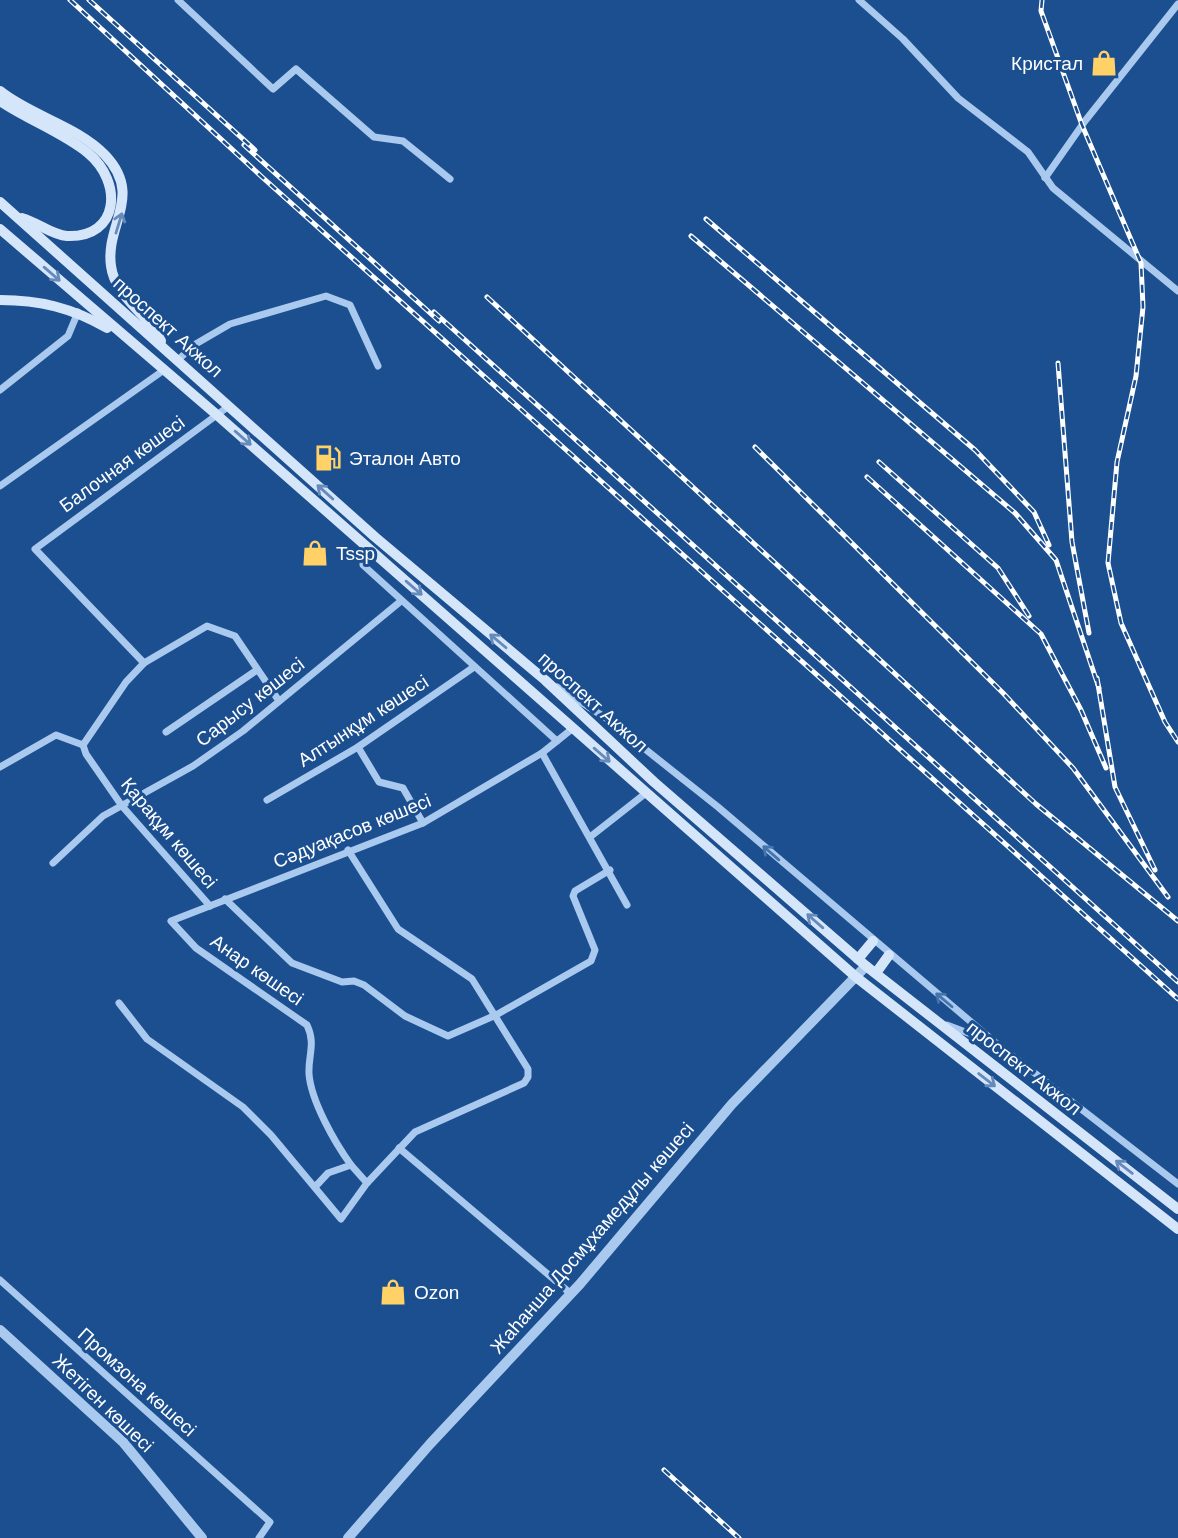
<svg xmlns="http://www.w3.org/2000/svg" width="1178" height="1538" font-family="Arial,sans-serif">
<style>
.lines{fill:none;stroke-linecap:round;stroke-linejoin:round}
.minor{stroke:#a9c9ee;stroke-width:7}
.tertiary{stroke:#a9c9ee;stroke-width:10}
.secondary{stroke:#d6e6fa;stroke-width:10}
.rail-casing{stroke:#fff;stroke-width:5}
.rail{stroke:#1b4f8f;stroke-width:2.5;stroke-dasharray:8;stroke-linecap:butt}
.oneway{stroke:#668bba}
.oneway2{stroke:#4674ac}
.labels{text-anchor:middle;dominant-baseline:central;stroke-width:6;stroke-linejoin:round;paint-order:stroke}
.poi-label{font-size:19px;fill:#fff;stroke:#1b4f8f;text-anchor:start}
.street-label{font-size:19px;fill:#fff;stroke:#1b4f8f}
</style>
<rect width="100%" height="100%" fill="#1b4f8f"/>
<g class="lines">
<g class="minor">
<polyline points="178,0 273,89 296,69 374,137 403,141 450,179"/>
<polyline points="859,0 903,39 958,98 1028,152 1053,188 1178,291"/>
<polyline points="1045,178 1085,121 1178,4"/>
<polyline points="179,359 194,345 230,324 326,296 350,305 378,366"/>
<polyline points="0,390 68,336 78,312"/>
<polyline points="0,486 164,370"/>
<polyline points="363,543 363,565 557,741"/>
<polyline points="144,663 35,549 229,406"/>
<polyline points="557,687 606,718 718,807 997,1044"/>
<polyline points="166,732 257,670"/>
<polyline points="83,745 86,754 122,806 210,906"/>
<polyline points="358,747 379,782 403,788 423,823"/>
<polyline points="542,753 627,905"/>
<polyline points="0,767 56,735 83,745 126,682 144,663 207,626 235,636 279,701"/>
<polyline points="267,800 358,747 474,667"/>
<polyline points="590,837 646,793"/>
<polyline points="53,863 103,816 193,766 243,731 401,601"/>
<polyline points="225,899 292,963 342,982 354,981 364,985 405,1016 448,1036 496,1015 591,961 595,950 573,896 575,891 610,870"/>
<polyline points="119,1003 147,1039 243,1107 271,1135 341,1219 367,1183 415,1132 524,1083 528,1077 528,1069 472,979 398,929 348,850"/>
<polyline points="947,1025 997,1044 1178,1184"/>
<polyline points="399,1148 570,1293"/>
<polyline points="351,1165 367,1183"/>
<path d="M 315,1187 L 328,1173 L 351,1165 C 335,1143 311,1101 309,1074 C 308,1055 316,1044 307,1025 L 196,948 L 171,921 L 423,823 L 542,753 L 572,729"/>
<polyline points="0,1280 270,1522 259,1538"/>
</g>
<g class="tertiary">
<polyline points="0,1330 123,1442 202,1538"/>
<polyline points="348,1538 430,1444 580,1284 732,1104 866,966"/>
</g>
<g class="secondary">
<path d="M 0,91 C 31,116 77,126 105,155 C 144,196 105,224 111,266 C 115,297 148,314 161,341"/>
<path d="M 0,101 C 28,120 62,132 88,153 C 123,182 120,238 67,236 C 52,235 37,222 22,218"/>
<polyline points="0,202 375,537 545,680 654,782 866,966 1178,1209"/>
<polyline points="0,229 217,415 856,977 1178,1229"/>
<path d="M 0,300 C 40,300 72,308 107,328"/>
<polyline points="858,959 873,941"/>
<polyline points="876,973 889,955"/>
</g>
<g class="rail-casing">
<g id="rail">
<polyline points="70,0 262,177 1178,999"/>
<polyline points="89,0 255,150"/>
<polyline points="1042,0 1041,11 1082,125 1141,263 1143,307 1136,376 1117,462 1108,563 1121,623 1165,722 1178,742"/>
<polyline points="244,145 439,321"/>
<polyline points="706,219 975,450 1034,512 1049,545"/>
<polyline points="691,236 1015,513 1056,560 1099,688"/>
<polyline points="487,297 1036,804 1178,921"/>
<polyline points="434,312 1178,982"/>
<polyline points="1058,363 1072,542 1089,633"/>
<polyline points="755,447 1003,693 1073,768 1168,897"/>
<polyline points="879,462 998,568 1029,616"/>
<polyline points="867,477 1041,634 1081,710 1106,768"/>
<polyline points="1097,678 1115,787 1155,870"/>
<polyline points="664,1470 739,1538"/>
</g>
</g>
<use href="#rail" class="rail"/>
</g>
<defs><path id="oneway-shaft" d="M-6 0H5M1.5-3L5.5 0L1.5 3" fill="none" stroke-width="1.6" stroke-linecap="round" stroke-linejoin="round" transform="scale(1.75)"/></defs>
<g class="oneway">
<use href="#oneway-shaft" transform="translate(119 223) rotate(-73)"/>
<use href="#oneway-shaft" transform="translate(52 274) rotate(41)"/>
<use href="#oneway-shaft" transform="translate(243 438) rotate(41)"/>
<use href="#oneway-shaft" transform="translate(325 492) rotate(-138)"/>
<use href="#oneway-shaft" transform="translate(414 588) rotate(41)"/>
<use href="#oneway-shaft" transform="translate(498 641) rotate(-140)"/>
<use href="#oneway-shaft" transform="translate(602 755) rotate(41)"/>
<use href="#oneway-shaft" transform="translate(815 921) rotate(-139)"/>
<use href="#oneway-shaft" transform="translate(987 1080) rotate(38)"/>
<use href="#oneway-shaft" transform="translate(1124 1167) rotate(-142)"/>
</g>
<g class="oneway2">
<use href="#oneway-shaft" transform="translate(771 853) rotate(-139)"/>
<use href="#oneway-shaft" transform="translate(944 1000) rotate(-140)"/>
</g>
<defs>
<g id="shop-bare" transform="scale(2.1)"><path d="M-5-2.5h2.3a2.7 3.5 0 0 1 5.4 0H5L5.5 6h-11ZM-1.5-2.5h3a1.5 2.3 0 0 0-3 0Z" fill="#ffd166" stroke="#1b4f8f" stroke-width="2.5" paint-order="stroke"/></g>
<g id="fuel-bare" transform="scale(2.1)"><path d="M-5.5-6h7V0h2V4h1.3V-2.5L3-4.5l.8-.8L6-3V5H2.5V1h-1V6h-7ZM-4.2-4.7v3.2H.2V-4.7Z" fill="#ffd166" stroke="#1b4f8f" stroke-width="2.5" paint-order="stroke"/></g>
</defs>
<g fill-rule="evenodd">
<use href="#shop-bare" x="1104" y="63"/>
<use href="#fuel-bare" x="328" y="458"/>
<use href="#shop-bare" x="315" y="553"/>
<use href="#shop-bare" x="393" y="1292"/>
</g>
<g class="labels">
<g class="poi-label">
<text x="1083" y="63" text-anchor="end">Кристал</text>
<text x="349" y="458">Эталон Авто</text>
<text x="336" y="553">Tssp</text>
<text x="414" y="1292">Ozon</text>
</g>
<g class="street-label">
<text transform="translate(168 327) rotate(42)">проспект Акжол</text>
<text transform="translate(122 464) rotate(-36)">Балочная көшесі</text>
<text transform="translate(250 702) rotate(-38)">Сарысу көшесі</text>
<text transform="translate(593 702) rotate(42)">проспект Акжол</text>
<text transform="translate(363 721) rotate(-33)">Алтынқұм көшесі</text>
<text transform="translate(352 831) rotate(-22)">Сәдуақасов көшесі</text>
<text transform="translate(169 833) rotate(50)">Қарақұм көшесі</text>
<text transform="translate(257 970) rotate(35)">Анар көшесі</text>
<text transform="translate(1024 1068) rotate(38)">проспект Акжол</text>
<text transform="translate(592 1238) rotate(-49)">Жаһанша Досмұхамедұлы көшесі</text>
<text transform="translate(137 1382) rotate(42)">Промзона көшесі</text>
<text transform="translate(103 1403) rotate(44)">Жетіген көшесі</text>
</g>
</g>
</svg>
